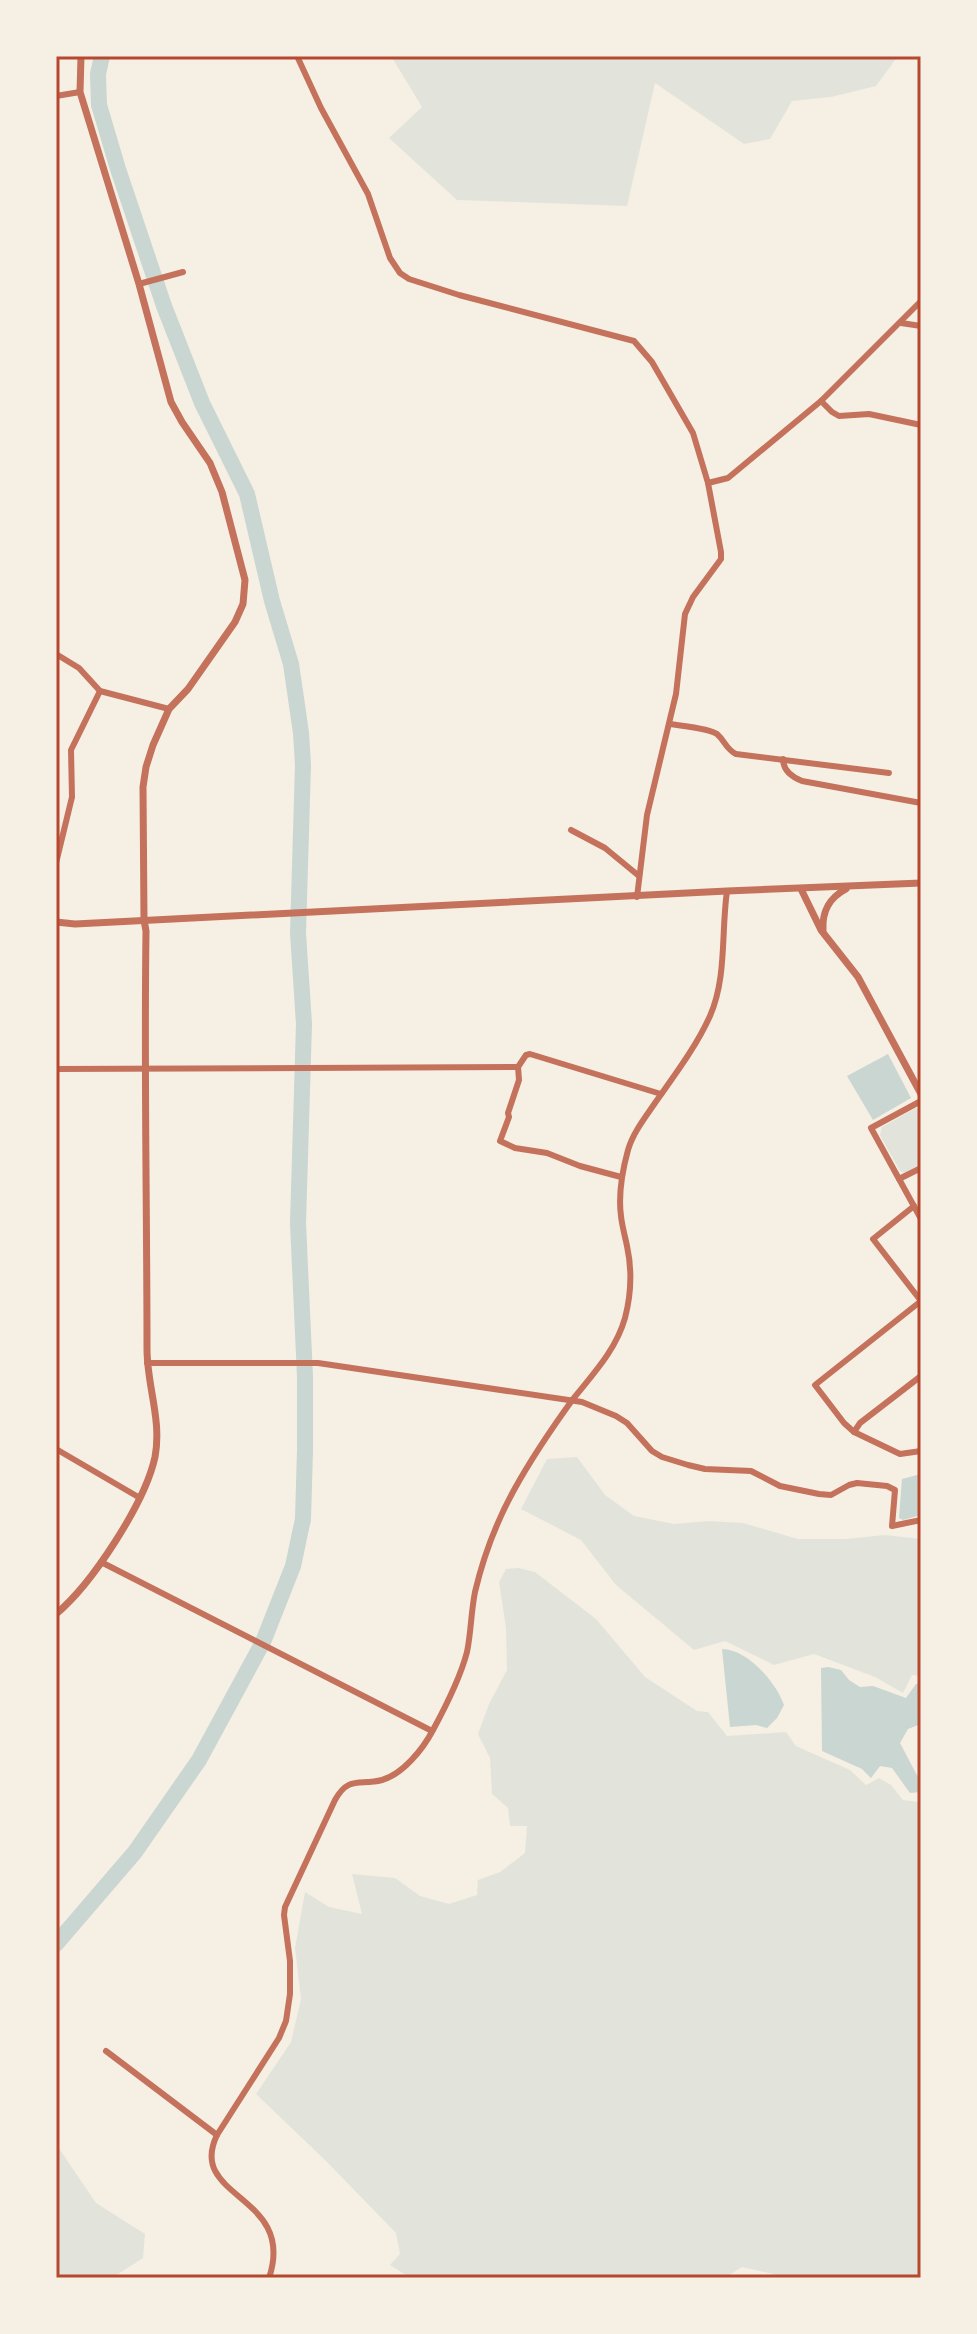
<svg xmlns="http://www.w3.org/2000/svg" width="977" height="2334" font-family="Figtree,sans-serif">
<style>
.green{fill:#e2e4dc}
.water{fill:#c9d6d2}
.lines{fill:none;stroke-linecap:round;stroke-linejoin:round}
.river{stroke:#c9d6d2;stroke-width:16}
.minor{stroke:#c5725c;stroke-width:6}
.tertiary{stroke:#c5725c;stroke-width:7}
.neatline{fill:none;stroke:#b5482f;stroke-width:3}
</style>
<rect width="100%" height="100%" fill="#f6efe4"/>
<g class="green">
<polygon points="391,56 898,56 876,86 831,97 792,101 770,139 744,144 655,83 627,206 457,200 389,138 422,107"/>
<polygon points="916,1108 921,1112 921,1164 905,1173 900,1171 880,1135 882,1127"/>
<polygon points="577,1457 605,1495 634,1516 674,1524 709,1521 743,1523 798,1539 846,1539 885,1535 921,1539 921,1676 912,1675 903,1693 875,1677 814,1654 774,1665 725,1641 694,1650 616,1585 581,1540 521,1509 547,1459"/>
<polygon points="519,1568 535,1572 596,1619 645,1677 697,1711 708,1712 727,1736 786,1732 796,1746 850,1770 866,1785 879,1778 891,1785 903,1800 919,1802 921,1801 921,2278 790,2278 742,2267 724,2278 410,2278 390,2265 400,2254 396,2233 325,2160 256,2094 291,2042 301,1999 295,1948 305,1892 329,1907 362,1914 352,1874 395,1878 420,1896 449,1904 477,1895 478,1880 500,1872 525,1853 527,1826 510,1826 508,1808 492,1794 490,1758 478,1734 489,1704 507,1670 506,1628 499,1582 506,1569"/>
<polygon points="56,2144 96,2203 145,2234 143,2258 112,2278 56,2278"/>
</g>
<g class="water">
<polygon points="888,1054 911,1098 873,1120 847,1076"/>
<polygon points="921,1474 921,1515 903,1520 899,1518 902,1479"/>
<path d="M 722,1649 C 747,1649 776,1682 784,1705 L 777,1718 L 767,1728 L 756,1725 L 730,1727 Z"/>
<polygon points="828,1667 841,1670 849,1680 860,1687 873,1686 906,1698 916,1684 921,1684 921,1724 908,1729 900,1743 921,1783 921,1792 910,1793 892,1768 880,1766 871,1778 862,1769 822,1751 821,1668"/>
</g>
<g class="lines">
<polyline class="river" points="56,1944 135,1852 199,1760 263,1642 293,1566 303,1519 305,1450 305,1377 298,1223 304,1024 298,933 303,765 301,733 291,664 272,601 247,494 202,403 164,306 118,169 99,105 98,74 102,56"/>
<g class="minor">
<polyline points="297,56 321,108 368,194 390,258 400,273 409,279 459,295 634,341 652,362 693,433 708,483 721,552 721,559 693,597 685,614 676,694 647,815 637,897"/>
<polyline points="56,96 80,92"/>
<polyline points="139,284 183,272"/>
<polyline points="901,323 921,326"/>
<polyline points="821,401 832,412 839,416 869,414 921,425"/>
<polyline points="708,483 728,478 821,401 921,301"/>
<polyline points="56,654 79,668 100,691 169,709"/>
<path d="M 670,724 C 682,726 709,728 717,734 C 725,741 726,749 736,754 L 889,773"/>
<path d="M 783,759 C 783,770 792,777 802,781 L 921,803"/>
<polyline points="571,830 605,848 639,876"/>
<polyline points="56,863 72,797 71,750 100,691"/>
<polyline points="56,1069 518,1067"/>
<polyline points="921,1101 871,1128 921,1219"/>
<polyline points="621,1177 580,1166 547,1153 515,1148 500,1141 509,1117 508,1113 519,1080 518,1067 526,1055 530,1054 661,1094"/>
<polyline points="899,1179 921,1168"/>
<polyline points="914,1206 873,1239 921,1301"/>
<polyline points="921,1301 815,1385 844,1423 854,1432 900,1454 921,1451"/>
<polyline points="147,1363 318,1363 582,1402 616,1416 627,1423 652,1451 662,1457 688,1465 705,1469 751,1471 780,1486 819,1494 831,1495 849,1485 857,1483 887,1486 895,1490 892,1526 921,1520"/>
<polyline points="854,1432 860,1423 921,1376"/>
<polyline points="56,1449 140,1498"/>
<polyline points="101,1562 432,1731"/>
<path d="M 106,2051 L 217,2135 L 279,2038 L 286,2021 L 290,1994 L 290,1961 L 284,1915 L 285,1907 L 335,1800 C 349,1775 360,1786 382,1780 C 403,1774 423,1749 433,1730 C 446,1706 460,1679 467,1652 C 471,1633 471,1612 475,1592 C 483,1558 497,1521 514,1490 C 531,1459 552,1428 573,1399 C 593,1374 616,1350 625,1318 C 631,1295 632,1269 627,1246 C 625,1236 622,1226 621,1216 C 618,1194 622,1172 628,1150 C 633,1133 644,1119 655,1103 C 674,1076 696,1047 710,1016 C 727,977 721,933 727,891"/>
<path d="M 217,2135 C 186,2199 297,2194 269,2278"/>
</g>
<g class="tertiary">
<polyline points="801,889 821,930 858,977 921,1094"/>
<polyline points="56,922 75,924 727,891 921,883"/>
<path d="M 823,930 C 822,911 829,898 846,889"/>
<path d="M 56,1614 C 92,1584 145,1503 155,1457 C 162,1420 147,1386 147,1349 C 147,1210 144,1071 146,931 L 144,920 L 143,787 L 146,767 L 153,745 L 169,709 L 188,689 L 235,622 L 243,604 L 245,580 L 222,492 L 210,463 L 182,422 L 171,402 L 139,284 L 80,92 L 81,56"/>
</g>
</g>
<rect width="977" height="2334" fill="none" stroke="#f6efe4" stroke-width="116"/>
<rect x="58" y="58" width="861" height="2218" class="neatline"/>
</svg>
